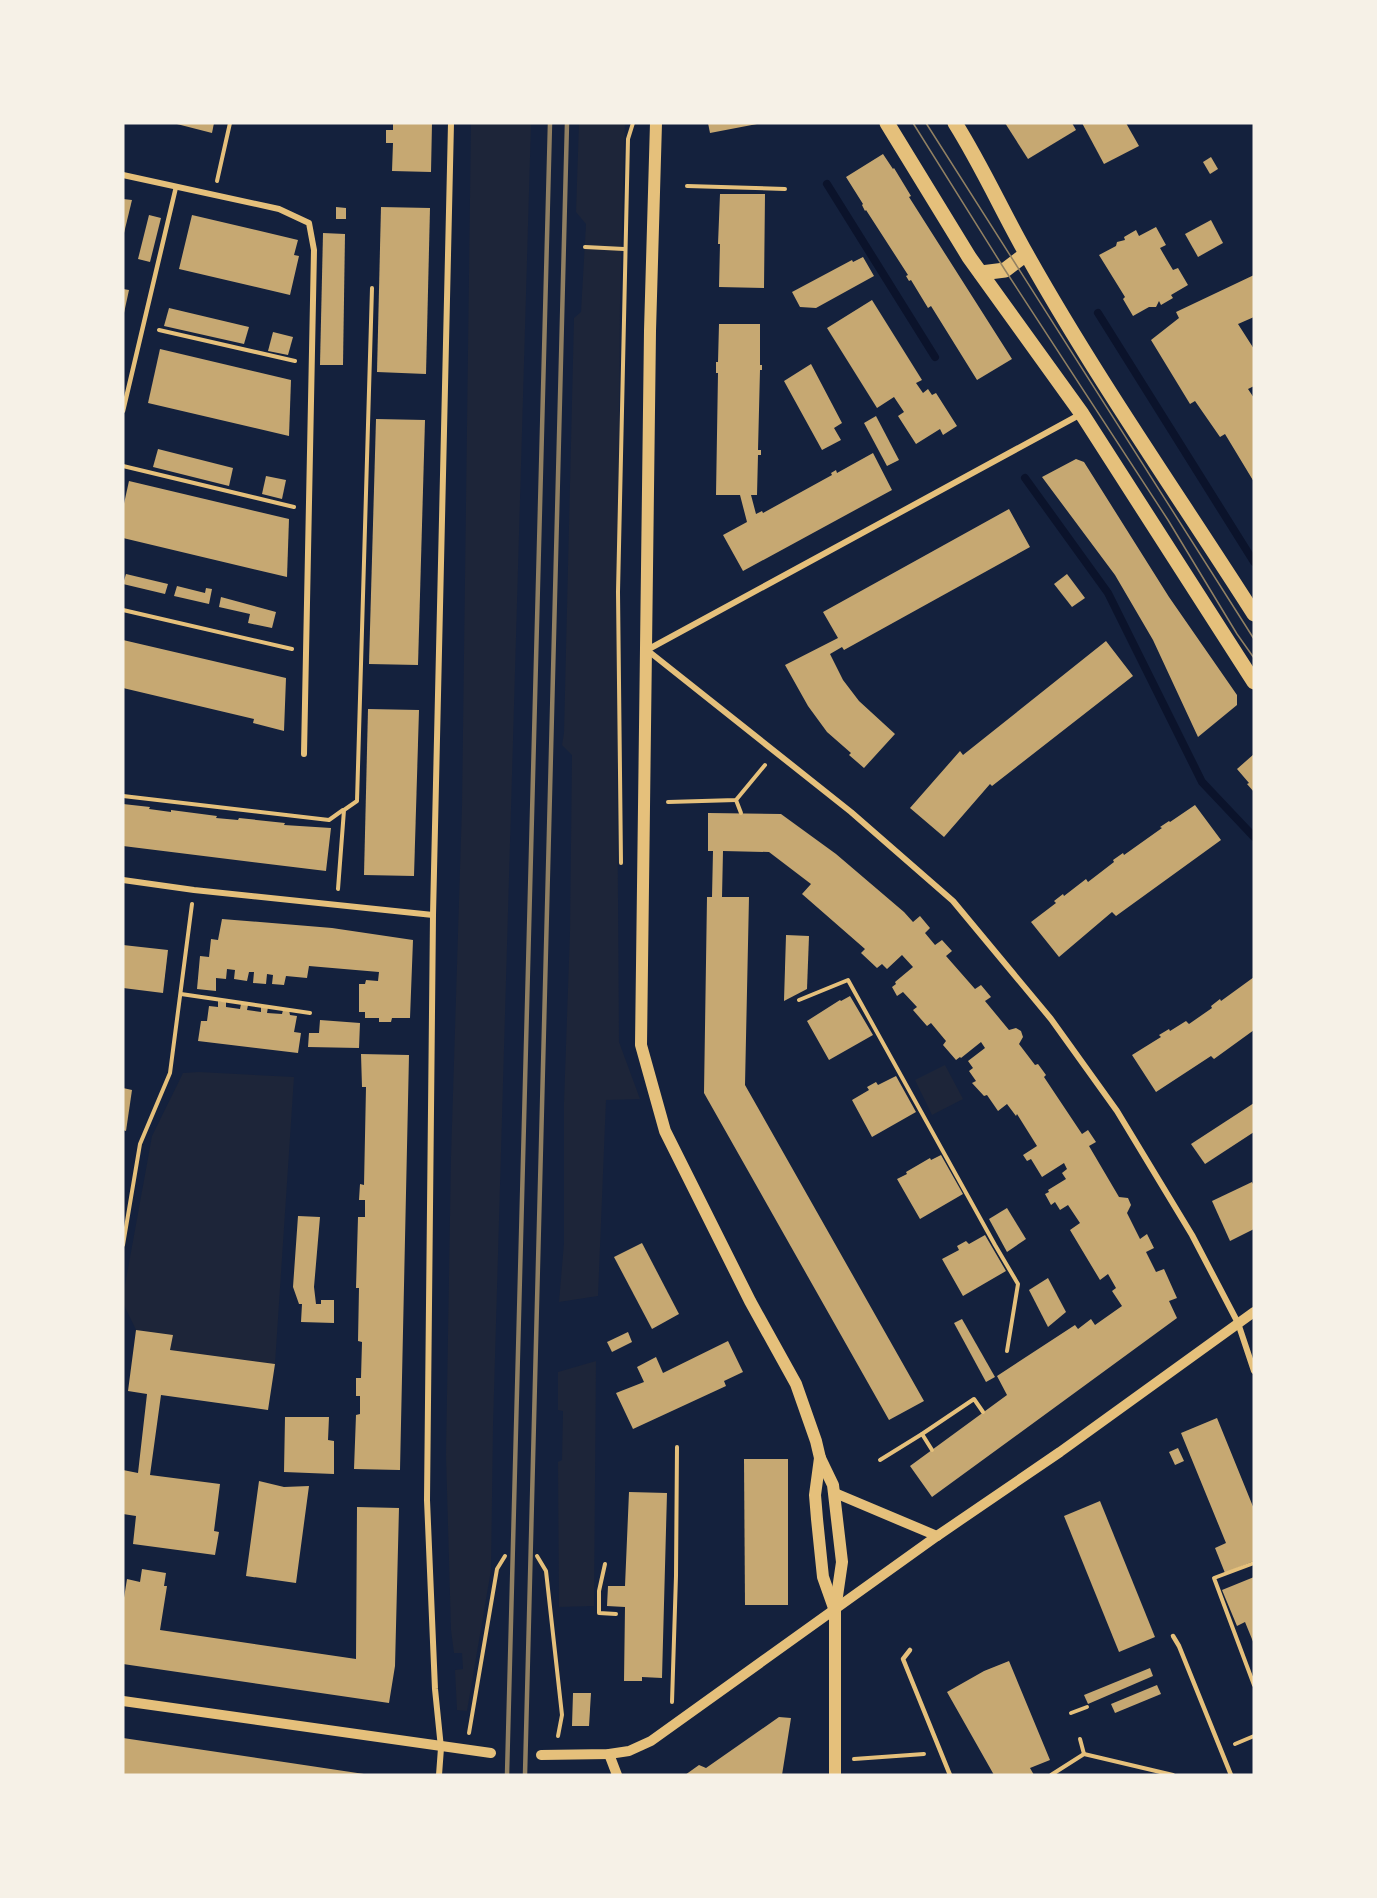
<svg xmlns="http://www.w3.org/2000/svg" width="1377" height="1898" font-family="Signika,sans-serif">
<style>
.green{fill:#1d2539}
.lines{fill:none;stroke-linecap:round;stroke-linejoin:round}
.stream{stroke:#0b132b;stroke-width:8}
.building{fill:#c6a872}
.path{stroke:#e5c07b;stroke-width:4}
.service{stroke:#e5c07b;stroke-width:4.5}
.minor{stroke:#e5c07b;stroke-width:6}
.tertiary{stroke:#e5c07b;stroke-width:10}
.secondary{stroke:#e5c07b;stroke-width:12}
.primary{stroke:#e5c07b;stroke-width:15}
.tram{stroke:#918062;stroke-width:1.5}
.rail{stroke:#918062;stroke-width:4.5}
</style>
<rect width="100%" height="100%" fill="#14213d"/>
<g class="green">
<polygon points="471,123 531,123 493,1426 491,1570 467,1711 457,1710 455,1670 463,1669 462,1653 454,1653 451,1630 446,1455 451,1157 462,806"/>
<polygon points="579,123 625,123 620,303 617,755 619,1042 640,1099 606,1100 598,1296 559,1302 564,1243 564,1103 570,932 572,755 562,745 564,733 574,318 581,312 586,224 576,212"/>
<polygon points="945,1065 963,1099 932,1115 915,1080"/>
<polygon points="199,1072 294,1077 275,1364 170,1350 173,1335 136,1330 123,1303 123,1296 152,1136 183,1073"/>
<polygon points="596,1361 594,1606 559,1607 558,1462 562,1460 563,1411 558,1410 558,1372"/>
</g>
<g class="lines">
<g class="stream">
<polyline points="827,184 935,357"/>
<polyline points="1098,313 1254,562"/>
<polyline points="1025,478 1108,593 1202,782 1254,837"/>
</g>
</g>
<g class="building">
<polygon points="173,123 214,123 212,133"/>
<polygon points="393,123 432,123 431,172 392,171 393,143 386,143 386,130 393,130"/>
<polygon points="708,123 757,123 757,124 710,133"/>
<polygon points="1005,123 1072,123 1076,130 1028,159"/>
<polygon points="1082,123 1126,123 1139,146 1104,164"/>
<polygon points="883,154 893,169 894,168 911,196 909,197 1012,359 977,380 931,306 928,308 911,280 909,281 906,276 908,275 866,210 865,211 862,205 863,204 846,177"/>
<polygon points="1211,157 1218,169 1210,174 1203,162"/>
<polygon points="720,194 765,194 764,288 719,287 720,244 718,244"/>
<polygon points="123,199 132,200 124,233 123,233"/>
<polygon points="336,207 346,208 346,219 336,219"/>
<polygon points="381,207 430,208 426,374 377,372"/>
<polygon points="149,215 161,218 150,262 138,259"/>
<polygon points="192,215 298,240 294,255 299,256 290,295 179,269"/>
<polygon points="1211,220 1223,243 1198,257 1185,234"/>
<polygon points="1156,227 1166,245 1160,248 1167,260 1173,270 1178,268 1188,285 1171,295 1173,298 1161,305 1159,301 1156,307 1149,307 1133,316 1123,299 1125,297 1099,255 1116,246 1117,242 1125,240 1124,237 1136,230 1139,236"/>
<polygon points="323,233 345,234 343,365 320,365"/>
<polygon points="863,257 874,276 816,308 800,307 792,292 852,260 853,262"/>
<polygon points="1254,275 1254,317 1238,324 1254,349 1254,386 1248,389 1254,398 1254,482 1225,434 1220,437 1195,401 1190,404 1151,340 1179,318 1176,312"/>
<polygon points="123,289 129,290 124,313 123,313"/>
<polygon points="872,300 922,380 916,383 923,393 928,389 932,395 936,393 957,426 943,435 940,429 916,444 898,416 904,412 894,397 877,408 827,328"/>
<polygon points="169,308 249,327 244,344 164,326"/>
<polygon points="719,324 760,324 760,365 762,365 762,370 760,370 758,450 761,450 761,455 758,455 757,495 751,495 756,514 762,511 763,513 832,475 831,473 836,470 837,473 873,453 892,490 743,571 723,535 747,522 740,495 716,495 718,373 716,373 716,362 718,362"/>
<polygon points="273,332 293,337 288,355 268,351"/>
<polygon points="160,349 291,380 289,436 148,403"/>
<polygon points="811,364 842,423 834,428 841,440 822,450 784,381"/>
<polygon points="876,416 899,460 887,466 864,423"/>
<polygon points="376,419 425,420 418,665 369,664"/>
<polygon points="158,449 233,468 229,486 153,467"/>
<polygon points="1076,459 1084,462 1169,597 1237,695 1237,705 1198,737 1153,640 1115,575 1042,477"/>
<polygon points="266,476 286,480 282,499 262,494"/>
<polygon points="129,481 289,519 287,577 123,538 123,508"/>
<polygon points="1009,509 1030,547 844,650 842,647 830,654 843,680 859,701 895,734 864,768 849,755 851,753 827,732 808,706 785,665 838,638 823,612"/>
<polygon points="126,574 168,584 165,594 123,584"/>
<polygon points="1067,574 1085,598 1072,607 1054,584"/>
<polygon points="177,586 205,593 206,588 212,589 209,604 174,596"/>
<polygon points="221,597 276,612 272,628 248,623 250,614 219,607"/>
<polygon points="123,640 286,678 284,731 253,723 254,719 123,688"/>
<polygon points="1106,641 1133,676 992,786 990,784 944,837 910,808 960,751 963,755"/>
<polygon points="368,709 419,710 414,876 364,875"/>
<polygon points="1254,754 1254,792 1247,784 1249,783 1237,769"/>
<polygon points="123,804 150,807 149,809 171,812 171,810 217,816 216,818 238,820 239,818 285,823 284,825 331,828 326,871 123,846"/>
<polygon points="1195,805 1221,840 1116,916 1112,912 1059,957 1031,922 1056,903 1054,901 1063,894 1064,896 1086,879 1088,882 1114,862 1113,860 1123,853 1124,855 1162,828 1160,827 1169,821 1170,822"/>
<polygon points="708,813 781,814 836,854 904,912 913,922 920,916 930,928 925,933 935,945 942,940 952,951 946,956 975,989 981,985 991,997 985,1001 1009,1030 1016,1028 1021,1031 1023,1037 1019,1044 1035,1065 1038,1064 1046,1075 1044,1077 1082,1134 1088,1130 1096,1142 1089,1146 1119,1197 1128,1198 1131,1205 1127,1213 1140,1239 1147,1234 1154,1248 1146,1252 1156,1272 1164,1269 1177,1298 1169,1301 1177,1318 932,1497 910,1466 1007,1395 997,1376 1075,1325 1078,1329 1091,1319 1095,1325 1122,1306 1112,1291 1116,1288 1108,1274 1100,1280 1070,1230 1080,1223 1068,1205 1060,1210 1055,1202 1051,1205 1045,1194 1049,1192 1048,1190 1066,1179 1062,1173 1067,1169 1064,1163 1042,1177 1031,1159 1027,1161 1023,1155 1037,1146 1017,1114 1016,1116 1007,1104 998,1111 987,1095 984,1096 972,1083 976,1081 969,1071 973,1068 968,1061 985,1048 981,1042 961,1058 960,1057 956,1060 943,1045 946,1041 931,1023 927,1026 913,1010 917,1007 903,992 897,996 892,987 896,984 895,982 913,967 902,955 887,969 882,964 877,968 861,953 865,949 802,894 811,884 769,852 723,851 722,897 749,897 745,1085 924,1401 889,1420 704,1093 707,897 712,897 713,851 708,851"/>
<polygon points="222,919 332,928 413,940 410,1018 392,1018 391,1022 379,1022 379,1018 365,1018 365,1012 359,1012 359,984 365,984 366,980 378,981 379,972 309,966 307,978 286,976 284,985 272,984 273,975 267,974 266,984 253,983 254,972 249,972 247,981 234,979 235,970 227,969 226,979 216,978 216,991 197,989 200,956 209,957 211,939 218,940"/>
<polygon points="786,935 809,936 807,989 784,1001"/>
<polygon points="123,945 168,950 163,993 123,988"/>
<polygon points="1254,977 1254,1030 1214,1059 1211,1056 1156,1092 1132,1055 1161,1037 1159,1035 1169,1029 1170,1031 1186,1021 1189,1024 1212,1008 1211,1006 1220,999 1221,1001"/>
<polygon points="850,996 873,1035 829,1060 807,1021 840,1000 841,1001"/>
<polygon points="218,1001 226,1002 226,1007 240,1009 241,1004 248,1005 247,1010 261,1012 261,1006 268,1007 267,1013 282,1014 283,1010 289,1010 290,1015 297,1016 294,1032 301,1033 298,1053 198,1041 201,1021 207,1021 209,1006 218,1007"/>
<polygon points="320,1020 360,1023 359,1048 308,1047 309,1033 319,1033"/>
<polygon points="361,1054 409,1055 400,1470 354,1469 356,1415 360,1414 360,1396 356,1396 356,1378 361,1378 362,1342 358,1341 359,1288 356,1288 358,1217 365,1217 365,1200 359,1200 360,1184 364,1185 366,1087 362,1087"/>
<polygon points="896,1076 916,1112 872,1137 852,1100 869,1090 867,1087 876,1082 878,1085"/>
<polygon points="123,1088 132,1090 126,1131 123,1130"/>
<polygon points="1254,1103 1254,1132 1205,1164 1191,1144"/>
<polygon points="941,1155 963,1194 920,1219 897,1179 907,1174 906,1172 930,1158 931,1160"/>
<polygon points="1252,1182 1254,1186 1254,1229 1230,1241 1212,1201"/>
<polygon points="1007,1208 1026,1239 1007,1252 989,1219"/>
<polygon points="298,1216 320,1217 314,1287 316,1304 321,1304 321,1300 334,1300 334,1323 301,1322 302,1304 299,1304 293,1287"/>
<polygon points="985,1235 1006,1271 963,1296 942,1259 959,1250 957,1246 966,1241 969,1244"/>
<polygon points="642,1243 679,1314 652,1329 614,1257"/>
<polygon points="1048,1278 1066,1312 1048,1327 1029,1290"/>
<polygon points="962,1319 995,1377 986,1382 954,1323"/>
<polygon points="136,1330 173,1335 170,1350 275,1364 268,1410 161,1395 150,1475 220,1484 214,1531 219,1532 215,1555 133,1544 136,1516 123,1514 123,1470 138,1473 147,1394 128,1391"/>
<polygon points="628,1332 632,1342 612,1352 607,1342"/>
<polygon points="728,1341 743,1372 724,1381 726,1386 633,1429 616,1393 644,1382 637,1367 656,1357 663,1373"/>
<polygon points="285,1417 329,1417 328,1440 334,1441 334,1474 284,1472"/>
<polygon points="1217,1418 1254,1509 1254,1561 1225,1573 1215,1548 1226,1543 1181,1433"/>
<polygon points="1178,1448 1184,1461 1175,1465 1169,1452"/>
<polygon points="744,1459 788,1459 788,1605 745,1605"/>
<polygon points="259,1481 284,1487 309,1486 296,1583 246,1576"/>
<polygon points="629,1492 667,1493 662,1678 642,1677 642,1681 624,1681 625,1607 607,1606 608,1586 625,1586"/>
<polygon points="1100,1501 1155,1637 1119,1652 1064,1516"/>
<polygon points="357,1507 399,1508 395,1666 389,1703 123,1664 123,1604 127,1579 140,1582 142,1569 166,1573 164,1586 167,1586 160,1630 356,1659"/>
<polygon points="1254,1577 1254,1644 1245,1622 1237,1626 1222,1590"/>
<polygon points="1009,1661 1050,1760 1030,1768 1034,1775 994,1775 947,1692 984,1671"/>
<polygon points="1150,1668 1153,1676 1088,1704 1084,1695"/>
<polygon points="1157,1685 1161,1694 1115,1713 1111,1704"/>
<polygon points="573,1693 591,1693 589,1726 572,1726"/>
<polygon points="779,1717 791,1718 782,1775 685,1775 699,1765 706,1768"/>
<polygon points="123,1738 364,1774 364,1775 123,1775"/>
</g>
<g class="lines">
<g class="path">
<polyline points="217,181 230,123"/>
<polyline points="687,186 785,189"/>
<polyline points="585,247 624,249"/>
<polyline points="159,330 295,361"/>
<polyline points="123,466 294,507"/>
<polyline points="123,610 292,649"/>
<polyline points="123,796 329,820 343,810"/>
<polyline points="736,800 741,813"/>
<polyline points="668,802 736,800 765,765"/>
<polyline points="621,863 618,592 628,139 633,123"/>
<polyline points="338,889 344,810 357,801 372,288"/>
<polyline points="181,994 310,1013"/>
<polyline points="799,1000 848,980 995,1245 1018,1284 1007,1351"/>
<polyline points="123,1245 140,1144 170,1073 192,904"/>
<polyline points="922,1434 932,1450"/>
<polyline points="880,1460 922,1434 974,1399 983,1412"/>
<polyline points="537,1556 546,1571 562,1715 558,1736"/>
<polyline points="1254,1563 1214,1578 1254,1685"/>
<polyline points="605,1564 599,1591 599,1613 616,1614"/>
<polyline points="672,1702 676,1576 677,1447"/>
<polyline points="1071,1713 1087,1707"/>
<polyline points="469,1733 497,1569 505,1556"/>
<polyline points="1080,1739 1084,1754"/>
<polyline points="1235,1744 1254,1736"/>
<polyline points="854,1759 924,1754"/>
<polyline points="1051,1775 1084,1754 1173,1775"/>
</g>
<g class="service">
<polyline points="123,411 176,187"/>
<polyline points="1173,1636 1179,1646 1231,1775"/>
<polyline points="910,1650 903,1659 950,1775"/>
</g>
<g class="minor">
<polyline points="123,175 279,209 309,223 314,250 304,754"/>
<polyline points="1081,414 647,650 851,812 953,901 1051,1019 1117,1111 1192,1235 1238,1323 1254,1371"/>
<polyline points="123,880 194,890 433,915"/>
<polyline points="439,1775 441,1748 435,1689 427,1500 433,915 451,123"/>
</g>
<g class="tertiary">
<polyline points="835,1493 937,1536"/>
<polyline points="123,1701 491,1753"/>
<polyline points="609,1754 617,1775"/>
<polyline points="541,1755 609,1754 629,1751 651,1741 937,1536 1060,1452 1254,1312"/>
</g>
<g class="secondary">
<polyline points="656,123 650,331 641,1045 665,1131 750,1301 796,1384 816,1441 820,1458 833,1485 842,1562 835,1610 835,1775"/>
<polyline points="820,1458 815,1495 817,1519 823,1577 834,1608"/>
</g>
<g class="primary">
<polyline points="887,123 969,257 1082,414 1254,682"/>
<path d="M 955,123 C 982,166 1002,211 1027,255 C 1096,378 1178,495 1254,614"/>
<polyline points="981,273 1005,270 1026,254"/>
</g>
<g class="tram">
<polyline points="913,123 1005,270 1168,520 1237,634 1254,658"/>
<polyline points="926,123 1254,639"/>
</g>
<g class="rail">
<polyline points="507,1775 550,123"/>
<polyline points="525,1775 567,123"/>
</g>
</g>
<rect width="1377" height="1898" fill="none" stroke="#f6f1e7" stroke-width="249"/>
</svg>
